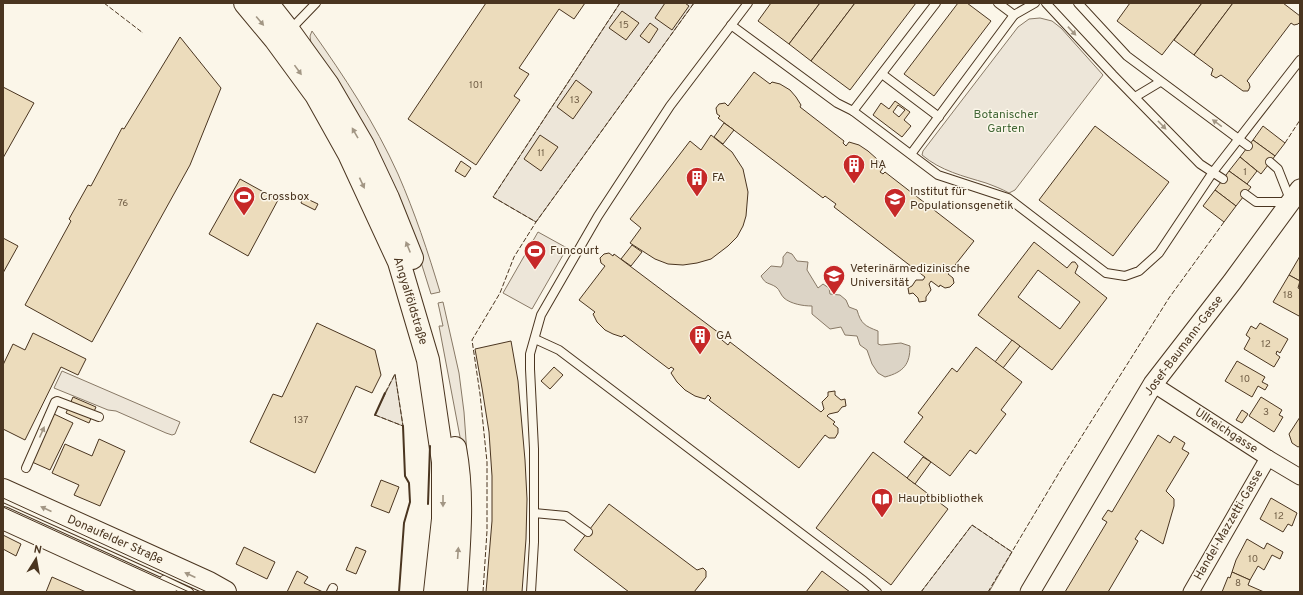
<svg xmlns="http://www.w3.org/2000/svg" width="1303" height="595" font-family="Overpass,sans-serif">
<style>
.green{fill:#ede6d9;stroke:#887966}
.water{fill:#dcd4c6;stroke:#887966}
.building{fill:#ecdcbc;stroke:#4a3520;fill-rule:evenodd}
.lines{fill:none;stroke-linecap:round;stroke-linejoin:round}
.service-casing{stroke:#4a3520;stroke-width:10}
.minor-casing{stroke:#4a3520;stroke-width:17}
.tertiary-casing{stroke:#4a3520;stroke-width:21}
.secondary-casing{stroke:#4a3520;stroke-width:24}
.primary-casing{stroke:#4a3520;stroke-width:24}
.service{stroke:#fbf6e9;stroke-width:8}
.minor{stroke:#fbf6e9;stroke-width:15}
.tertiary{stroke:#fbf6e9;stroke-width:19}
.secondary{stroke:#fbf6e9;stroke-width:22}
.primary{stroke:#fbf6e9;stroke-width:22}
.tram{stroke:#4a3520;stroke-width:1}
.fence{stroke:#4a3520;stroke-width:1;stroke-dasharray:5 2;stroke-linecap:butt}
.wall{stroke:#4a3520;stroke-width:2}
.oneway{fill:#a29684}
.labels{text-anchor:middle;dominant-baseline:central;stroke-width:3;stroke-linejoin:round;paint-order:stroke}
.number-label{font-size:10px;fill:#725f47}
.park-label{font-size:12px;fill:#436837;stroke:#fbf6e9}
.poi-label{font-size:12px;fill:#4a3520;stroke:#fbf6e9;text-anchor:start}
.street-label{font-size:12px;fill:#4a3520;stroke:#fbf6e9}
</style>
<rect width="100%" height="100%" fill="#fbf6e9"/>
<g class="green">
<polygon points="620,3 694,3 536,222 493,197"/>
<path d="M 1040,18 L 1052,21 L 1061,28 L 1103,75 L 1015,190 L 1009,193 C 1002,189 994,186 986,183 C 963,176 941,171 922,155 L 923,151 L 1018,27 L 1029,19 Z"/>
<path d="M 312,31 C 344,76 375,123 398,174 C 415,213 428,252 440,292 L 431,294 L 415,243 L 311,44 L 310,36 Z"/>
<polygon points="538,232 567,248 532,309 503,293"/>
<polygon points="443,302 459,373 464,412 467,454 467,458 464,458 439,326 443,326 438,303"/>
<polygon points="62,371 180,422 175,434 172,435 166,433 116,411 108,410 54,388"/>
<polygon points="395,374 403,426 375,415"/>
<polygon points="972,525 1012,552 989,592 921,592"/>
</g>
<path class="water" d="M 787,252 L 792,254 L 797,261 L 808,262 L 807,270 L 818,288 L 823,284 L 829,288 L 830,294 L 840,295 L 846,300 L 849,307 L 857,310 C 861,324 865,326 878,331 L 878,344 L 881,345 L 901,343 L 910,346 C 910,364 904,372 885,377 L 878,373 L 872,364 L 867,350 L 860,345 L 857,336 L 845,335 L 841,327 L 830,329 L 812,314 L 812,306 C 803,306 791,304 784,298 C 780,294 780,290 776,287 C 768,282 766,285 761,276 L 771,266 L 781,267 L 783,263 L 783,257 Z"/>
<g class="building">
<polygon points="486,3 585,3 574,19 559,9 519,68 529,74 514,96 520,100 476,165 408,119"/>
<polygon points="665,3 685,3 689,6 672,30 655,18"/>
<polygon points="771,3 820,3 789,44 758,21"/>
<polygon points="820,3 855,3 811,61 789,44"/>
<polygon points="855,3 916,3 850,90 811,61"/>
<polygon points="958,3 967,3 991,21 934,96 904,74"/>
<polygon points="1130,3 1202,3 1162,55 1117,21"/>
<polygon points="1202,3 1233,3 1194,55 1174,40"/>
<polygon points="1233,3 1283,3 1300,16 1300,22 1298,24 1294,25 1291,23 1247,81 1249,83 1250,87 1248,91 1243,91 1221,75 1216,78 1211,75 1213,69 1194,55"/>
<polygon points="622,11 639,23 626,40 609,28"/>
<polygon points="650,23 658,29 649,43 640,36"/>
<polygon points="180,37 221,88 190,165 92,342 25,305 71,221 69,219 88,185 91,186 122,128 124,129"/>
<polygon points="754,72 770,84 772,82 780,84 790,90 796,97 801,105 800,107 844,141 843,143 846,146 849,142 859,145 868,151 877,159 883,168 880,172 883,174 885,172 974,241 948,274 953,278 954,283 950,287 945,288 940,285 939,287 931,281 929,284 931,290 926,297 926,301 919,302 918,298 913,293 909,294 908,288 912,286 916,280 923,280 925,277 834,207 836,204 825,196 823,198 718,118 720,116 717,114 716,108 719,104 725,103 728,106"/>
<polygon points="576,80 592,92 573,119 557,107"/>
<polygon points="3,87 34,103 3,158"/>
<path d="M 895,101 L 910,112 L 904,120 L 911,126 L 902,137 L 873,115 L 881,103 L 889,109 ZM 898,105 L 905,110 L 899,117 L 893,112 Z"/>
<polygon points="724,123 734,130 723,144 714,137"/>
<polygon points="1095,126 1169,182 1113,256 1039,200"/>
<polygon points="1263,126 1285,143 1275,156 1253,140"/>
<polygon points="540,135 558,147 541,171 524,159"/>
<polygon points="711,135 732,152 743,169 748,192 746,216 743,226 737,237 728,246 711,259 697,263 683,265 668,264 655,259 630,243 641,228 630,219 690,141 701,150"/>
<polygon points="1253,140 1275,156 1261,174 1240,157"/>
<polygon points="1240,157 1257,171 1247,184 1229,171"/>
<polygon points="461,161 471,168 465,177 455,171"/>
<polygon points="1229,171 1251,187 1236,206 1215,190"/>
<polygon points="240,179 278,200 248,256 209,234"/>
<polygon points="1215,190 1236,206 1224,222 1203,206"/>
<polygon points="303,197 318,204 315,210 301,203"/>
<polygon points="3,238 18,246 3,273"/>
<path d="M 1034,242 L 1067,268 L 1072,262 L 1075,262 L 1078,266 L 1075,273 L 1107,298 L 1052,370 L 978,315 ZM 1038,270 L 1080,302 L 1060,329 L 1018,297 Z"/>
<polygon points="632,245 642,252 631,266 621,259"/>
<polygon points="609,253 613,256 614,254 719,333 717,336 728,345 730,342 821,412 824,409 822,402 828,396 828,392 835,391 835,395 841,400 845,399 846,406 842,407 838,412 829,414 827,416 835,422 833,424 838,428 838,433 835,438 829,438 825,435 799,468 709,400 711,398 708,395 705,399 695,396 685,390 677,382 671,373 674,369 671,367 669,369 624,335 622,337 613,334 605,330 597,322 593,314 595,312 579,300 605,266 601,263 600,258 604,254"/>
<polygon points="1300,256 1300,281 1289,275"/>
<polygon points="1289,275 1300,281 1298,288 1300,289 1300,314 1299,316 1273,302"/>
<polygon points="317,323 375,350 381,375 372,393 356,386 315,473 250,442 273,394 282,397"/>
<polygon points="1260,323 1288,339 1280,353 1277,351 1276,354 1280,357 1274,367 1244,349 1250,338 1246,335 1251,326 1256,329"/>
<polygon points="33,333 86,359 78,375 61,367 25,440 3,429 3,365 13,344 25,350"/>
<polygon points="1012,340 1020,346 1003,368 995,362"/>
<polygon points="511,341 518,381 525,460 527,499 526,539 522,592 486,592 492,521 492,476 489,432 482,388 475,349"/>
<polygon points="976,347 1022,382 1001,410 1006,414 976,454 970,450 950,476 904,442 923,417 918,413 952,368 957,372"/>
<polygon points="1237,361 1265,377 1262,382 1268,385 1265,390 1258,386 1252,397 1225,381"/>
<polygon points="554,367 563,375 550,389 541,381"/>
<polygon points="73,397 96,407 89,423 66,413"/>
<polygon points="1261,397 1282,410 1279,415 1283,417 1274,432 1249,416"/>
<polygon points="1242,410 1248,414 1242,423 1236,420"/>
<polygon points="54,414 73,423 50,470 32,462"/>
<polygon points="1300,417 1300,446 1298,447 1292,443 1289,434"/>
<polygon points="1158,435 1170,443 1174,436 1185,443 1182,449 1189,453 1166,491 1174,499 1174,506 1163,544 1141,530 1135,539 1138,541 1108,592 1065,592 1107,522 1102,519 1108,510 1112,512"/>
<polygon points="99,439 125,451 100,506 74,495 79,485 52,473 65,444 92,456"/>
<polygon points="873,452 948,509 891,585 816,528"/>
<polygon points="923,457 931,462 915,484 907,478"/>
<polygon points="381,480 399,487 389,513 371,506"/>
<polygon points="1271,498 1297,513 1292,526 1288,524 1283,532 1260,519"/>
<polygon points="609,504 697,570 703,568 706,571 706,577 694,592 629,592 574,550"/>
<polygon points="3,535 21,544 16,556 3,549"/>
<polygon points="1247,539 1264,549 1267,543 1283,552 1280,559 1272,555 1264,570 1258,566 1250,580 1232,572 1236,560"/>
<polygon points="244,547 275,562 267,579 236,564"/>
<polygon points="356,547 366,551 356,574 346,570"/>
<polygon points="297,571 308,577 304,583 323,592 287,592"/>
<polygon points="822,571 850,592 806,592"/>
<polygon points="1232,572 1250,580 1248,585 1264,592 1222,592 1228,577 1230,578"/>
<polygon points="52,577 86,592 46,592"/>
</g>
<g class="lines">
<g class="service-casing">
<g id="service">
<polyline points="998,3 1014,15"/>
<polyline points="1046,3 1113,75 1200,164 1223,179"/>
<polyline points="1078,3 1127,56 1248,146"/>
<polyline points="731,25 837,103 853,111 938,175 1008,198 1106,273 1125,276 1139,271 1159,253 1213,172 1300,60"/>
<polyline points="289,31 316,3"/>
<polyline points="882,74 939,117"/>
<polyline points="1135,97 1160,82"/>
<polyline points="853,111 936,3"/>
<polyline points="911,154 1014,15 1035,3"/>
<polyline points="1245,194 1256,202 1291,202 1278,169 1270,162"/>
<polyline points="535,339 559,350 864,581 877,592"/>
<polyline points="26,468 55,402 57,401 99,417"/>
<polyline points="534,513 566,516 588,532"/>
<polyline points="164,580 189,592"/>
<polyline points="331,592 333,588"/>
<polyline points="531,592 534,542 534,449 530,369 530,354 541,315 598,216 670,106 748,3"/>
</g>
</g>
<g class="minor-casing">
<g id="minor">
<polyline points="1153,384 1268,458 1300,477"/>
<polyline points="1191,592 1268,458"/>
</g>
</g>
<g class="tertiary-casing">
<polyline id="tertiary" points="1030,592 1153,384 1232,282 1300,189"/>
</g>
<g class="secondary-casing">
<g id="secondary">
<polyline points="3,490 134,549 209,583 225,592"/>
<polyline points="3,518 165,592"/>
</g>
</g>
<g class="primary-casing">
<g id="primary">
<polyline points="245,3 275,39 316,95 349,154 399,262 428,360 443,462 443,519 435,592"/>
<polyline points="267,3 289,31 328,85 363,145 388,198 412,258"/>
<path d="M 455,448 C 464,495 459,544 456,592"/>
</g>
</g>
<use href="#service" class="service"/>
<use href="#minor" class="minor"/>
<use href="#tertiary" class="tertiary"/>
<use href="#secondary" class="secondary"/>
<use href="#primary" class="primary"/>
<g class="tram">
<polyline points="3,498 207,592"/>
<polyline points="3,507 189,592"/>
</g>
<g class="fence">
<polyline points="104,3 143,33"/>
<polyline points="620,3 493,197 536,222 694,3"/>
<polyline points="1285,143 1300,120"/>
<polyline points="375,415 403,426 395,374 385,393"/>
<polyline points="483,592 487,531 487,462 480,394 472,340 500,293 514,257 536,222"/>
<polyline points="921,592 972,525 1012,552"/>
<polyline points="988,592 1063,466 1169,298 1224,222"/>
</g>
<g class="wall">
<polyline points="375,415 385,393"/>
<polyline points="428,504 430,446"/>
<polyline points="399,592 404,523 410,502 409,483 405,476 403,426"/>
</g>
</g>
<defs><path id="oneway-solid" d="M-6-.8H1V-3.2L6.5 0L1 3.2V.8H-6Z"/></defs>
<g class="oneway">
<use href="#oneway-solid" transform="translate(260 21) rotate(50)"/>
<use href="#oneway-solid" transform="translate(1072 31) rotate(47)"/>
<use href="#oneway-solid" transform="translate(298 70) rotate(54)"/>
<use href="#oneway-solid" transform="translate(1217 123) rotate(-144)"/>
<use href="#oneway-solid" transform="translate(1162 125) rotate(46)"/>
<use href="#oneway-solid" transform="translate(355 133) rotate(-120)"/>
<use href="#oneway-solid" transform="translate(362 183) rotate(65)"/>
<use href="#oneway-solid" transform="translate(408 247) rotate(-112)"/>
<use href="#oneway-solid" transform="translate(42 432) rotate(-66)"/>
<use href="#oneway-solid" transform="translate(443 501) rotate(90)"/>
<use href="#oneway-solid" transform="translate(46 509) rotate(-156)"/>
<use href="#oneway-solid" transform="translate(458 553) rotate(-86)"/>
<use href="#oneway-solid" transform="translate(190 575) rotate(-155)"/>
</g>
<defs>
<g id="building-pin" transform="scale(1.15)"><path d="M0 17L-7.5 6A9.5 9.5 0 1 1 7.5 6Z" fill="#c62828" stroke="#fbf6e9"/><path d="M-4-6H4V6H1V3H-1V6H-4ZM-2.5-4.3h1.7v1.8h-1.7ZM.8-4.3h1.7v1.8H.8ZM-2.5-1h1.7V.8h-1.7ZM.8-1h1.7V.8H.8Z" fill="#fff"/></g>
<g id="stadium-pin" transform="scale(1.15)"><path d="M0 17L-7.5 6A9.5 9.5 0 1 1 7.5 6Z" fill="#c62828" stroke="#fbf6e9"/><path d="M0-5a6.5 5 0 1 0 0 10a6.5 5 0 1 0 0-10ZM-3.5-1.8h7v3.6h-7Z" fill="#fff"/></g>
<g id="school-pin" transform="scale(1.15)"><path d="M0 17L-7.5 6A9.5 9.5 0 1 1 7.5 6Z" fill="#c62828" stroke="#fbf6e9"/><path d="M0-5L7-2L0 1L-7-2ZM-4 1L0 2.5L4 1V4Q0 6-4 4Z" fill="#fff"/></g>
<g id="university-pin" transform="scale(1.15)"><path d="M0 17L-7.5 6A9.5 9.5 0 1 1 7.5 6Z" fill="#c62828" stroke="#fbf6e9"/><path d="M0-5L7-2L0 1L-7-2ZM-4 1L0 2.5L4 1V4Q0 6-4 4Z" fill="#fff"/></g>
<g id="library-pin" transform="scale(1.15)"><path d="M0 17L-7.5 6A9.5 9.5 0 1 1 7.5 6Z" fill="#c62828" stroke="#fbf6e9"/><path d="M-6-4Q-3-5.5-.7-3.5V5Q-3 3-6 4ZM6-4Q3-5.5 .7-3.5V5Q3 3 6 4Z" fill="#fff"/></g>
</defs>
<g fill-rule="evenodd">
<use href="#building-pin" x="854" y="165"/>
<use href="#building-pin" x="697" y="178"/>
<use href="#stadium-pin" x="244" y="197"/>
<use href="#school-pin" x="895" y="199"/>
<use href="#stadium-pin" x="535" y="251"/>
<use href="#university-pin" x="834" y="276"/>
<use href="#building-pin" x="700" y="336"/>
<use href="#library-pin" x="882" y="499"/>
</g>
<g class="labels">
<g class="number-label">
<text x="624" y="25">15</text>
<text x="476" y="85">101</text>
<text x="575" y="100">13</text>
<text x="541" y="153">11</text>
<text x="1245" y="172">1</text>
<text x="123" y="203">76</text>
<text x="1288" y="295">18</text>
<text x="1266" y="344">12</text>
<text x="1245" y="379">10</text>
<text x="1266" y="412">3</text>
<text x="301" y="420">137</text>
<text x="1279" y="516">12</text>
<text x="1253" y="559">10</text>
<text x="1238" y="583">8</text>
</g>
<g class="park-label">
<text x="1006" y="115">Botanischer<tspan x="1006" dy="14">Garten</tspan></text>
</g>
<g class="poi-label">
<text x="870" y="165">HA</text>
<text x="712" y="178">FA</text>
<text x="910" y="192">Institut für<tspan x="910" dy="14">Populationsgenetik</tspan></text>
<text x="260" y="197">Crossbox</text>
<text x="550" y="251">Funcourt</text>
<text x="850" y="269">Veterinärmedizinische<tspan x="850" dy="14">Universität</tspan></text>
<text x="716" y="336">GA</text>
<text x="898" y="499">Hauptbibliothek</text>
</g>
<g class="street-label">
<text transform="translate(410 301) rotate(73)">Angyalföldstraße</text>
<text transform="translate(1184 346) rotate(-53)">Josef-Baumann-Gasse</text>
<text transform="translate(1226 431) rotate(33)">Ullreichgasse</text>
<text transform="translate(1229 525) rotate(-60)">Handel-Mazzetti-Gasse</text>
<text transform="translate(115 540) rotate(24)">Donaufelder Straße</text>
</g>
</g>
<rect width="1303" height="595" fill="none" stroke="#4a3520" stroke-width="8"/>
<g transform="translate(36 559) rotate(11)" stroke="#fbf6e9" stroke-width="3" paint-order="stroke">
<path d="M0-3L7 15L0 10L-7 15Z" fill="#4a3520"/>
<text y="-6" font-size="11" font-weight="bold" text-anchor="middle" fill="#4a3520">N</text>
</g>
</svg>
